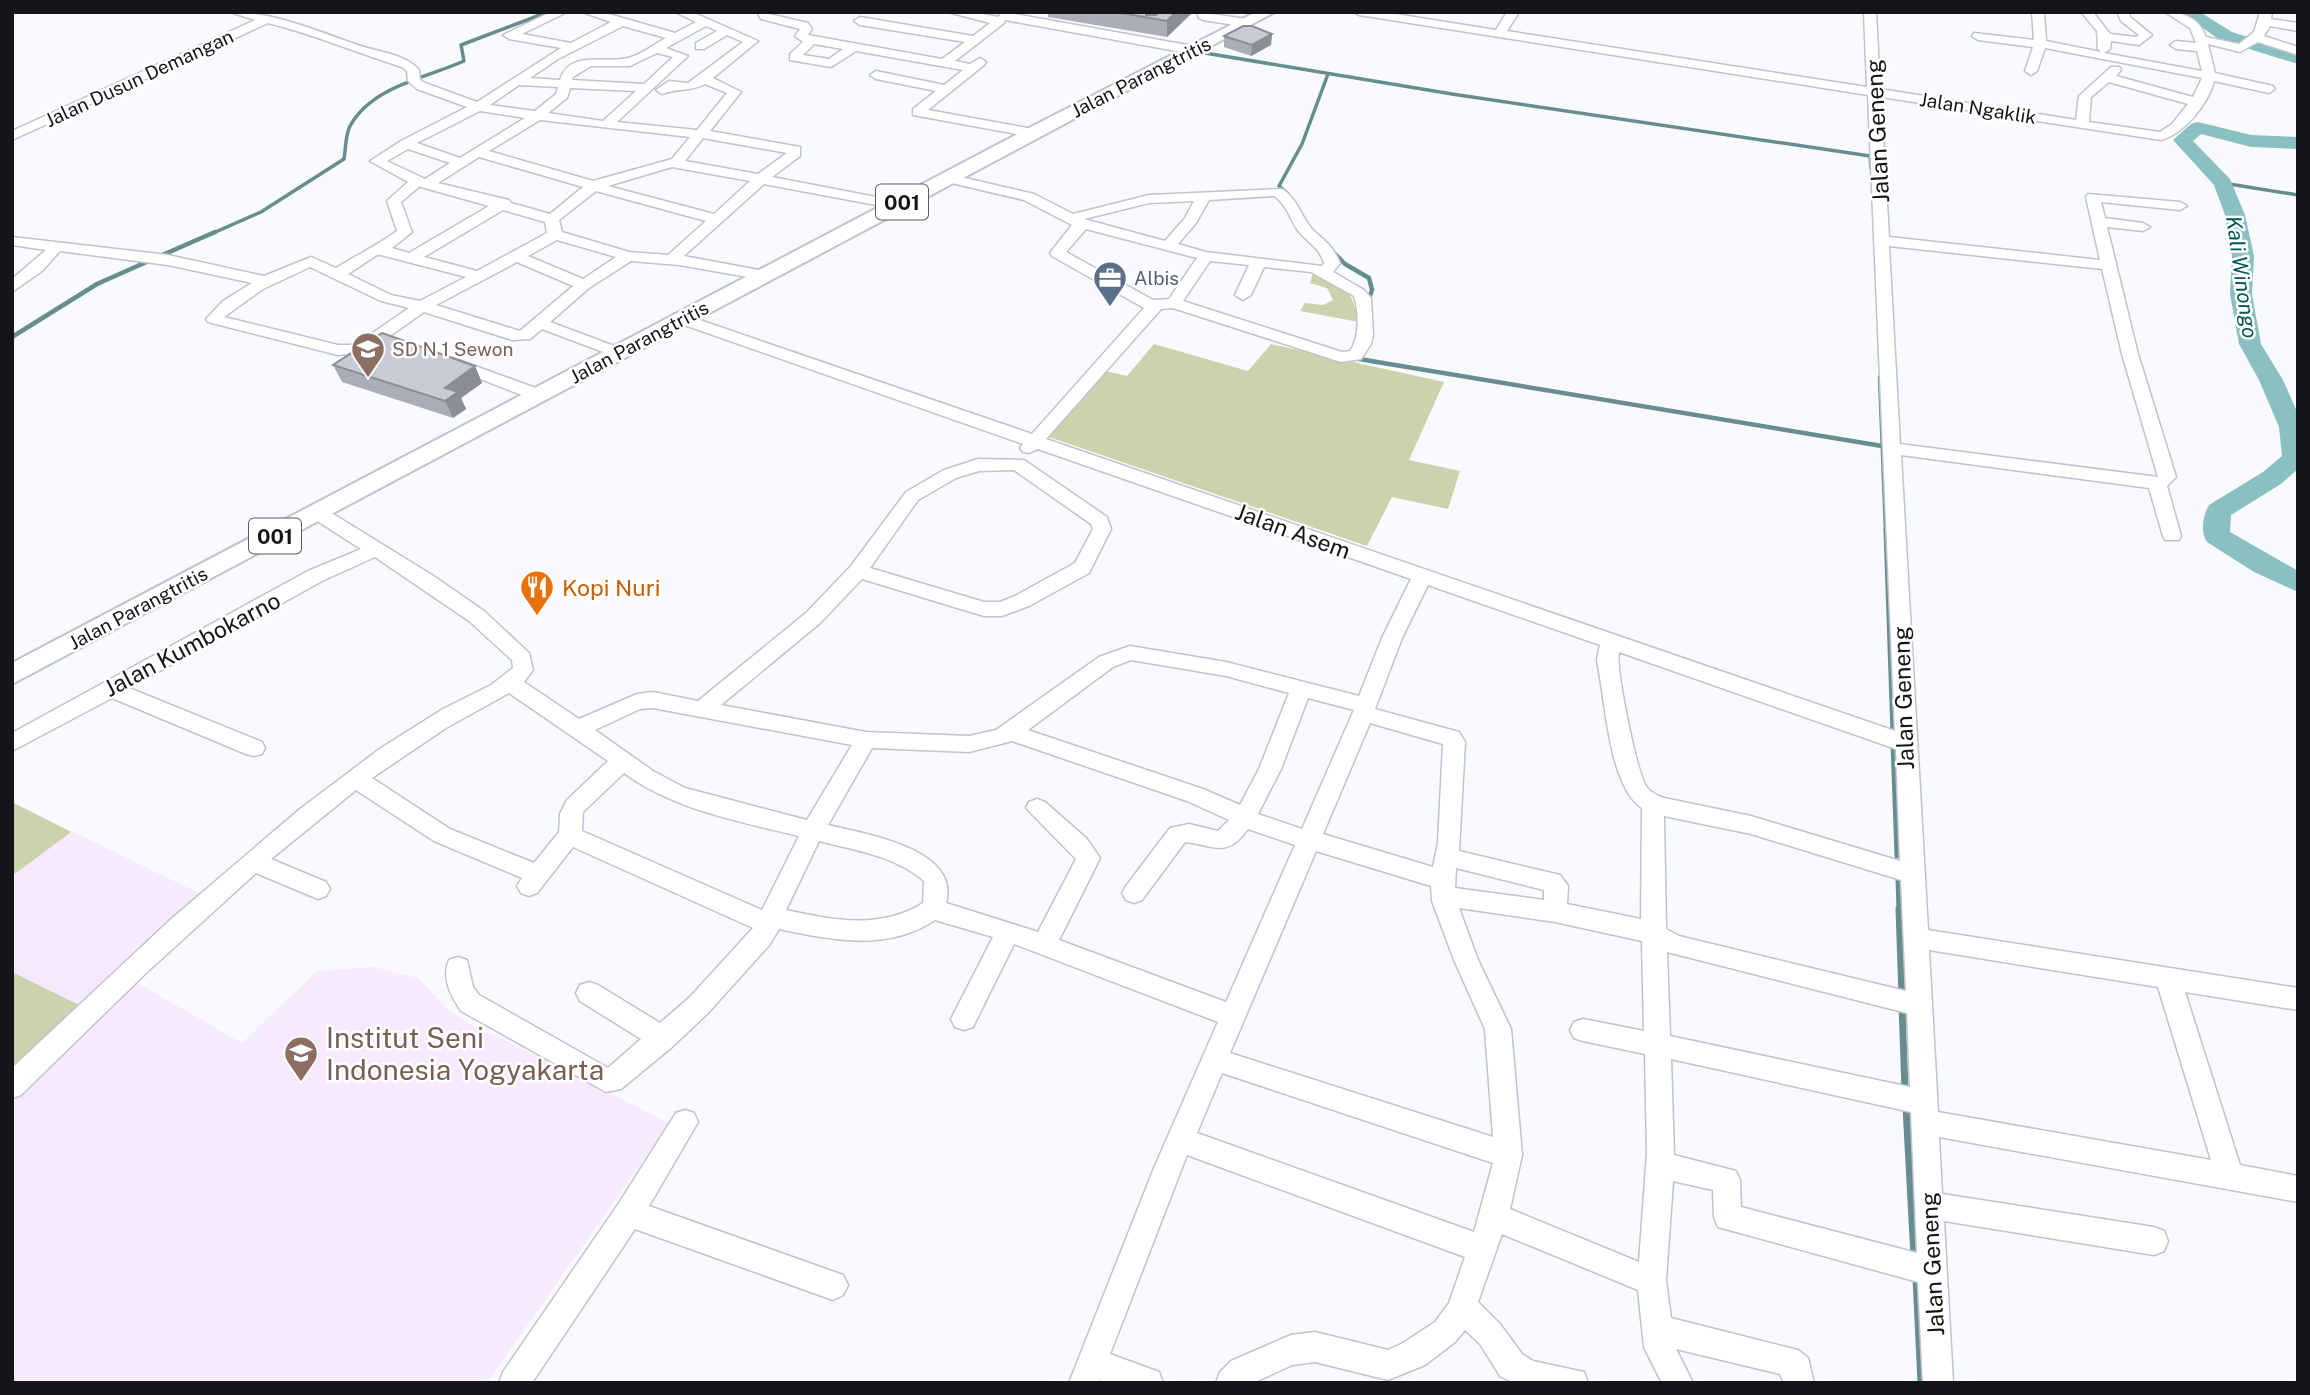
<svg xmlns="http://www.w3.org/2000/svg" width="2310" height="1395" font-family="'Public Sans',sans-serif">
<style>
.education{fill:#f8eafe}
.green{fill:#cad3ab}
.lines{fill:none;stroke-linecap:round;stroke-linejoin:round}
.stream-far3{stroke:#678d8f;stroke-width:3.5}
.stream-far2{stroke:#678d8f;stroke-width:4.5}
.stream-far1{stroke:#678d8f;stroke-width:5}
.stream{stroke:#678d8f;stroke-width:7}
.river{fill:#8ac0c2;fill-rule:evenodd}
.minor-casing{stroke:#bfc3cd;stroke-width:3}
.major-casing{stroke:#bfc3cd;stroke-width:4}
.minor{fill:#fff;fill-rule:evenodd}
.major{fill:#fff;fill-rule:evenodd}
.wall{fill:#aaafb7}
.shaded-wall{fill:#8b8e95}
.building{fill:#c6cbd5;stroke:#8b8e95;stroke-width:2}
.labels{text-anchor:middle;dominant-baseline:central;stroke-width:5;stroke-linejoin:round;paint-order:stroke}
.far-street-label{font-size:19px;fill:#141519;stroke:#fff}
.far-service-label{font-size:19px;fill:#4e5e75;stroke:#fff;text-anchor:start}
.far-education-label{font-size:19px;fill:#785e54;stroke:#fff;text-anchor:start}
.shield{fill:#fff;stroke:#5a5b5e;stroke-width:2}
.shield-label{font-size:21px;font-weight:bold;fill:#141519}
.far-water-label{font-size:21px;font-style:italic;fill:#005558;stroke:#fff}
.street-label{font-size:23px;fill:#141519;stroke:#fff}
.food-label{font-size:23px;fill:#c56008;stroke:#fff;text-anchor:start}
.near-education-label{font-size:28px;fill:#785e54;stroke:#fff;text-anchor:start}
</style>
<rect width="100%" height="100%" fill="#f8fafe"/>
<polygon class="education" points="12,802 211,899 127,977 242,1043 317,971 374,967 418,978 448,1010 478,1029 505,1040 669,1123 487,1383 12,1383"/>
<g class="green">
<path d="M 1313,273 C 1346,288 1350,285 1359,322 L 1300,311 L 1305,303 L 1323,305 L 1333,300 L 1327,288 L 1310,283 Z"/>
<polygon points="1154,344 1248,371 1271,344 1444,382 1409,460 1460,471 1448,509 1392,497 1367,546 1049,437 1105,371 1127,376"/>
<polygon points="12,802 71,832 12,876"/>
<polygon points="12,972 83,1007 12,1077"/>
</g>
<g class="lines">
<g class="stream-far3">
<polyline points="1199,52 1452,94 1870,156 1871,168"/>
<polyline points="2223,183 2298,195"/>
<polyline points="1288,194 1279,186 1302,144 1328,74"/>
<path d="M 211,234 L 261,212 L 344,159 C 346,148 345,136 350,126 C 372,86 426,78 464,61 L 461,45 L 548,12"/>
</g>
<g class="stream-far2">
<polyline points="1332,251 1345,264 1369,278 1372,290 1368,301"/>
<polyline points="160,256 215,232"/>
<polyline points="12,337 97,284 151,260"/>
<polyline points="1361,354 1359,359 1882,446"/>
<polyline points="1880,377 1886,531"/>
</g>
<g class="stream-far1">
<polyline points="1886,530 1893,734"/>
<polyline points="1893,744 1897,856"/>
<polyline points="1898,878 1899,911"/>
</g>
<g class="stream">
<polyline points="1899,909 1902,996"/>
<polyline points="1902,1005 1905,1090"/>
<polyline points="1906,1107 1914,1257"/>
<polyline points="1916,1278 1921,1383"/>
</g>
<g class="river">
<polygon points="2180,12 2200,12 2232,32 2298,53 2298,64 2220,40"/>
<path d="M 2198,122 L 2251,135 L 2298,137 L 2298,149 L 2251,147 L 2201,134 L 2193,141 L 2230,179 L 2245,215 L 2254,256 L 2252,294 L 2261,344 L 2283,380 L 2298,414 L 2298,469 L 2281,484 L 2231,515 L 2230,532 L 2298,571 L 2298,592 L 2254,572 L 2207,542 C 2200,532 2203,515 2209,505 L 2263,472 L 2282,456 L 2279,427 L 2259,380 L 2239,344 L 2230,294 L 2232,256 L 2225,215 L 2214,185 L 2173,140 L 2191,124 Z"/>
</g>
<g class="minor-casing">
<g id="minor">
<path d="M 230,12 C 275,12 314,30 355,44 C 375,52 405,53 419,70 L 420,80 L 425,83 L 477,102 L 561,48 L 509,39 L 503,35 L 551,12 L 567,12 L 522,34 L 571,43 L 611,22 L 582,12 L 602,12 L 675,33 L 696,22 L 675,12 L 692,12 L 758,41 L 713,78 L 741,92 L 710,131 L 800,147 L 800,156 L 772,177 L 897,201 L 904,205 L 897,209 L 764,184 L 684,256 L 770,272 L 773,275 L 770,278 L 765,280 L 679,265 L 631,261 L 589,288 L 550,322 L 625,350 L 627,353 L 619,358 L 542,329 L 530,339 L 512,340 L 424,312 L 390,336 L 398,341 L 396,344 L 382,344 L 359,353 L 338,355 L 208,322 L 206,319 L 223,301 L 252,283 L 168,265 L 60,251 L 42,271 L 12,292 L 12,279 L 46,250 L 12,245 L 12,237 L 168,255 L 264,276 L 311,257 L 336,268 C 357,255 378,245 397,231 L 387,201 L 408,182 L 370,161 L 401,141 L 467,107 L 417,89 L 408,81 L 407,71 L 402,67 C 357,53 313,34 268,23 L 12,140 L 12,131 L 255,20 ZM 623,26 L 666,38 C 654,44 641,55 628,58 C 606,64 569,49 560,80 L 530,78 L 558,59 ZM 706,26 L 717,31 L 696,43 L 696,49 L 704,49 L 727,35 L 743,42 L 688,83 L 669,81 L 656,90 L 662,94 C 677,88 690,92 705,84 L 727,93 L 697,130 L 617,122 L 688,56 L 666,48 ZM 657,53 L 673,57 L 644,84 L 572,80 L 573,77 L 591,66 L 630,66 ZM 519,85 L 558,87 L 556,94 L 535,111 L 490,105 ZM 570,88 L 636,91 L 603,121 L 548,113 L 567,98 ZM 480,111 L 525,118 L 460,158 L 417,143 ZM 540,120 L 690,137 L 672,159 L 593,181 L 489,151 ZM 703,138 L 787,153 L 758,174 L 685,161 ZM 408,149 L 450,163 L 425,179 L 387,161 ZM 479,157 L 583,187 L 550,214 L 511,203 L 509,200 L 438,183 ZM 672,167 L 750,181 L 714,214 L 608,186 ZM 420,186 L 421,187 L 489,206 L 409,253 L 392,248 L 412,232 L 401,202 ZM 596,191 L 706,221 L 668,255 L 629,252 L 562,232 L 559,220 ZM 503,210 L 545,222 L 547,233 L 477,271 L 424,257 ZM 557,240 L 616,257 L 583,279 L 528,256 ZM 377,255 L 381,255 L 466,277 L 420,301 L 391,295 L 348,274 ZM 517,262 L 573,286 L 520,331 L 436,305 ZM 310,267 L 381,301 L 409,308 L 374,332 L 372,336 L 351,345 L 338,345 L 224,317 L 263,289 Z"/>
<path d="M 757,12 L 770,12 L 769,14 L 808,23 L 812,29 L 808,35 L 942,59 L 965,42 L 860,25 L 854,21 L 860,17 L 973,36 L 990,23 L 948,12 L 973,12 L 998,17 L 1003,12 L 1193,46 L 1199,50 L 1193,54 L 1005,20 L 1004,23 L 955,61 L 970,64 L 980,58 L 986,62 L 984,65 L 928,110 L 1038,130 L 1038,136 L 1033,137 L 913,115 L 913,109 L 936,91 L 876,79 L 870,75 L 876,71 L 944,85 L 963,70 L 856,51 L 831,67 L 790,60 L 790,54 L 803,42 L 795,36 L 800,29 L 761,19 ZM 814,44 L 843,49 L 829,59 L 803,55 Z"/>
<polygon points="1197,12 1247,19 1253,23 1247,27 1203,20 1199,18"/>
<path d="M 1353,12 L 1383,12 L 1496,30 L 1507,12 L 1519,12 L 1507,31 L 1867,87 L 1864,12 L 1876,12 L 1880,89 L 2076,120 L 2079,96 L 2111,67 L 2119,67 L 2121,70 L 2116,76 L 2193,97 L 2202,78 L 2045,48 L 2037,71 L 2031,75 L 2025,71 L 2033,47 L 1978,40 L 1972,36 L 1974,33 L 2034,40 L 2032,12 L 2044,12 L 2046,41 L 2101,52 L 2098,49 L 2097,31 L 2081,12 L 2093,12 L 2110,34 L 2136,37 L 2139,35 L 2121,21 L 2117,12 L 2129,12 L 2130,17 L 2152,35 L 2139,45 L 2111,41 L 2110,49 L 2104,53 L 2202,71 L 2197,51 L 2176,49 L 2170,45 L 2176,41 L 2196,43 L 2190,28 L 2165,12 C 2184,12 2199,18 2206,37 L 2239,44 L 2254,32 L 2260,12 L 2272,12 L 2271,19 L 2298,23 L 2298,31 L 2270,26 L 2264,36 L 2298,47 L 2298,55 L 2258,42 L 2240,52 L 2208,44 L 2215,73 L 2273,86 L 2275,89 L 2269,93 L 2214,81 C 2208,104 2184,134 2161,140 L 1881,97 L 1889,237 L 2100,260 L 2086,197 L 2088,194 L 2180,202 L 2187,206 L 2180,210 L 2101,202 L 2105,218 L 2143,223 L 2150,227 L 2143,231 L 2107,227 L 2138,354 L 2176,477 L 2167,486 L 2181,536 L 2179,540 L 2165,540 L 2163,536 L 2149,488 L 1901,455 L 1928,930 L 2298,988 L 2298,1010 L 2185,992 L 2240,1165 L 2298,1176 L 2298,1202 L 1939,1137 L 1942,1194 L 2154,1227 L 2164,1231 L 2168,1241 L 2164,1251 L 2154,1255 L 1944,1221 L 1953,1383 L 1923,1383 L 1918,1282 L 1718,1227 L 1714,1217 L 1713,1190 L 1673,1181 L 1666,1281 L 1671,1318 L 1798,1350 L 1808,1358 L 1814,1383 L 1784,1383 L 1780,1374 L 1676,1349 L 1693,1383 L 1662,1383 L 1644,1347 L 1638,1290 L 1502,1234 L 1478,1302 L 1500,1324 L 1522,1354 L 1533,1361 L 1584,1372 L 1588,1383 L 1514,1383 L 1500,1376 L 1480,1344 L 1465,1330 L 1455,1342 L 1425,1365 L 1388,1380 L 1315,1362 L 1292,1365 L 1253,1383 L 1216,1383 L 1220,1372 L 1231,1361 L 1291,1335 L 1315,1332 L 1388,1350 L 1403,1343 L 1435,1322 L 1449,1303 L 1465,1257 L 1187,1155 L 1110,1354 L 1159,1372 L 1163,1383 L 1107,1383 L 1100,1380 L 1099,1383 L 1069,1383 L 1154,1168 L 1218,1022 L 1014,944 L 973,1027 L 964,1030 L 955,1027 L 951,1019 L 993,937 L 935,920 C 887,952 832,940 779,929 L 770,944 L 708,1013 L 672,1047 L 621,1089 L 606,1092 L 461,1011 C 451,996 441,978 449,960 L 458,957 L 467,960 L 473,987 L 479,995 L 608,1068 L 641,1039 L 580,1001 L 576,993 L 580,985 L 589,982 L 598,985 L 660,1023 L 690,997 L 753,928 L 573,847 L 537,893 L 529,896 L 521,893 L 517,886 L 522,878 L 434,841 L 356,790 L 271,859 L 326,882 L 330,889 L 326,896 L 318,899 L 256,873 L 145,974 L 21,1095 L 12,1098 L 12,1068 L 169,921 L 300,809 L 381,748 L 443,709 L 491,685 L 513,668 L 512,660 L 469,621 L 375,557 L 322,581 L 129,688 L 262,742 L 265,748 L 262,754 L 254,756 L 246,754 L 112,698 L 12,751 L 12,733 L 308,571 L 361,549 L 311,517 L 309,513 L 311,509 L 325,509 L 432,575 L 484,611 L 529,653 L 533,670 L 524,682 L 579,719 L 637,694 L 653,692 L 698,701 L 806,613 L 851,566 L 906,492 L 944,470 L 978,459 L 1024,460 L 1107,517 L 1111,529 L 1089,573 L 1029,606 L 1002,616 L 984,616 L 862,579 L 820,623 L 721,705 L 866,732 L 969,736 L 996,730 L 1099,657 L 1130,646 L 1226,662 L 1359,696 L 1382,638 L 1411,579 L 1038,449 L 1029,453 L 1023,452 L 1020,448 L 1023,444 L 676,322 L 674,319 L 682,314 L 688,316 L 1032,434 L 1144,308 L 1052,256 L 1050,253 L 1072,225 L 1024,200 L 943,181 L 943,175 L 948,174 L 1034,194 L 1073,214 L 1149,195 L 1282,189 C 1298,199 1300,215 1312,229 C 1325,242 1332,244 1340,263 L 1333,272 L 1364,290 L 1371,298 L 1373,335 L 1371,344 L 1361,359 L 1341,362 L 1173,308 L 1161,309 L 1046,439 L 1895,731 L 1868,95 L 1359,15 ZM 2109,82 L 2188,104 L 2172,124 L 2160,132 L 2089,122 L 2091,97 ZM 1274,196 C 1288,205 1290,221 1300,233 C 1310,244 1319,248 1324,263 L 1322,266 L 1206,252 L 1178,244 L 1196,223 L 1209,200 ZM 1194,201 L 1185,218 L 1165,241 L 1084,219 L 1149,203 ZM 1086,229 L 1197,258 L 1169,299 L 1153,300 L 1066,252 ZM 1889,246 L 2102,269 L 2122,354 L 2158,477 L 1900,444 ZM 1210,261 L 1249,265 L 1235,295 L 1243,300 L 1251,295 L 1264,267 L 1311,272 L 1354,296 C 1359,312 1360,337 1350,351 L 1342,352 L 1183,301 ZM 1014,470 L 1091,524 L 1093,529 L 1075,563 L 1015,596 L 1000,602 L 984,602 L 870,568 L 918,500 L 956,478 L 979,471 ZM 1428,585 L 1600,645 L 1597,659 L 1599,672 C 1606,708 1610,787 1642,808 L 1641,919 L 1567,904 L 1568,886 L 1560,875 L 1459,851 L 1465,742 L 1459,732 L 1375,709 L 1402,638 ZM 1619,652 L 1896,749 L 1900,861 L 1751,816 L 1664,798 C 1658,796 1650,792 1646,786 C 1637,772 1615,668 1619,652 ZM 1131,660 L 1226,676 L 1289,693 L 1259,769 L 1240,805 L 1203,789 L 1028,730 L 1113,667 ZM 509,693 L 608,761 L 567,800 L 560,814 L 559,832 L 534,863 L 450,829 L 372,778 L 446,728 ZM 1308,698 L 1354,710 L 1302,829 L 1258,814 L 1281,769 ZM 653,708 L 852,745 L 807,820 L 685,788 L 653,771 L 595,730 L 640,709 ZM 1370,723 L 1443,744 L 1438,843 L 1433,867 L 1323,834 ZM 1012,741 L 1187,801 L 1229,820 L 1218,831 L 1189,824 L 1170,828 L 1126,886 L 1122,893 L 1126,900 L 1134,903 L 1142,900 L 1185,842 C 1215,845 1226,859 1248,829 L 1295,845 L 1226,1002 L 1059,940 L 1100,858 L 1087,839 L 1045,802 L 1037,799 L 1029,802 L 1026,808 L 1076,859 L 1038,932 L 946,903 C 961,849 866,834 828,825 L 872,748 L 969,752 ZM 624,773 C 675,810 738,821 799,836 L 762,910 L 582,831 L 583,812 ZM 1664,816 L 1751,834 L 1901,880 L 1906,991 L 1679,936 L 1666,929 ZM 819,841 C 854,850 896,856 924,881 L 923,903 C 880,930 833,920 786,910 ZM 1316,851 L 1431,886 L 1432,901 L 1454,960 L 1485,1029 L 1493,1137 L 1230,1053 ZM 1456,868 L 1544,890 L 1544,900 L 1455,888 ZM 1459,908 L 1555,922 L 1642,941 L 1644,1031 L 1583,1019 L 1574,1022 L 1570,1030 L 1574,1038 L 1583,1041 L 1645,1054 L 1647,1153 L 1639,1262 L 1510,1209 L 1522,1155 L 1511,1029 L 1478,960 ZM 1929,950 L 2158,987 L 2211,1160 L 1938,1112 ZM 1667,952 L 1907,1013 L 1910,1087 L 1670,1036 ZM 1671,1059 L 1911,1112 L 1917,1253 L 1741,1207 L 1740,1180 L 1736,1171 L 1674,1155 ZM 1222,1073 L 1493,1163 L 1474,1232 L 1197,1133 Z"/>
<polygon points="453,358 544,391 546,395 544,399 532,399 447,366 445,363"/>
<polygon points="685,1110 694,1113 698,1122 649,1206 843,1275 848,1285 843,1295 833,1300 635,1229 532,1383 499,1383 503,1372 619,1203 676,1113"/>
</g>
</g>
<g class="major-casing">
<polygon id="major" points="1256,12 1275,12 12,684 12,663 1027,129"/>
</g>
<use href="#minor" class="minor"/>
<use href="#major" class="major"/>
</g>
<g class="wall">
<polygon points="1048,12 1157,12 1153,15 1156,15 1159,12 1193,12 1167,37 1048,17"/>
<polygon points="1272,34 1271,45 1251,56 1224,47 1224,36"/>
<polygon points="333,365 475,366 482,383 461,398 466,409 453,418 342,382"/>
</g>
<g class="shaded-wall">
<polygon points="1146,12 1157,12 1150,18 1146,17"/>
<polygon points="1176,12 1193,12 1167,37 1167,21"/>
<polygon points="1272,34 1271,45 1251,56 1252,45"/>
<polygon points="475,366 482,383 461,398 466,409 453,418 445,401 445,388"/>
</g>
<g class="building">
<polygon points="1116,12 1146,12 1146,15 1156,15 1159,12 1176,12 1167,21"/>
<polygon points="1243,26 1252,26 1272,34 1252,45 1224,36"/>
<polygon points="382,333 475,366 445,388 458,392 445,401 333,365"/>
</g>
<defs>
<g id="office-pin" transform="scale(1.75)"><path d="M0 17L-7.5 6A9.5 9.5 0 1 1 7.5 6Z" fill="#5c6f8a" stroke="#fff"/><path d="M-6-3h4V-5.5h4V-3h4V5H-6ZM-1-4.5V-3h2v-1.5ZM-6 0V1H6V0Z" fill="#fff"/></g>
<g id="school-pin" transform="scale(1.75)"><path d="M0 17L-7.5 6A9.5 9.5 0 1 1 7.5 6Z" fill="#8d6e63" stroke="#fff"/><path d="M0-5L7-2L0 1L-7-2ZM-4 1L0 2.5L4 1V4Q0 6-4 4Z" fill="#fff"/></g>
<g id="restaurant-pin" transform="scale(1.75)"><path d="M0 17L-7.5 6A9.5 9.5 0 1 1 7.5 6Z" fill="#e8710a" stroke="#fff"/><path d="M-5-6h1v4h1v-4h1v4h1v-4h1v5L-1.5 .5V6h-2V.5L-5-1ZM5-6V6H3V1.5H1.5Q1.5-4 5-6Z" fill="#fff"/></g>
<g id="university-pin" transform="scale(1.75)"><path d="M0 17L-7.5 6A9.5 9.5 0 1 1 7.5 6Z" fill="#8d6e63" stroke="#fff"/><path d="M0-5L7-2L0 1L-7-2ZM-4 1L0 2.5L4 1V4Q0 6-4 4Z" fill="#fff"/></g>
</defs>
<g fill-rule="evenodd">
<use href="#office-pin" x="1110" y="278"/>
<use href="#school-pin" x="368" y="349"/>
<use href="#restaurant-pin" x="537" y="587"/>
<use href="#university-pin" x="301" y="1053"/>
</g>
<g class="labels">
<g class="far-street-label">
<text transform="translate(1141 77) rotate(-27)">Jalan Parangtritis</text>
<text transform="translate(139 78) rotate(-25)">Jalan Dusun Demangan</text>
<text transform="translate(1978 108) rotate(9)">Jalan Ngaklik</text>
<text transform="translate(639 342) rotate(-28)">Jalan Parangtritis</text>
<text transform="translate(138 608) rotate(-28)">Jalan Parangtritis</text>
</g>
<g class="far-service-label">
<text x="1134" y="278">Albis</text>
</g>
<g class="far-education-label">
<text x="392" y="349">SD N 1 Sewon</text>
</g>
<g class="shield">
<rect x="876" y="184.5" width="52" height="35" rx="5"/>
<rect x="249" y="518.5" width="52" height="35" rx="5"/>
</g>
<g class="shield-label">
<text x="902" y="202">001</text>
<text x="275" y="536">001</text>
</g>
<g class="far-water-label">
<text transform="translate(2242 277) rotate(82)">Kali Winongo</text>
</g>
<g class="street-label">
<text transform="translate(1877 131) rotate(-93)">Jalan Geneng</text>
<text transform="translate(1293 531) rotate(20)">Jalan Asem</text>
<text transform="translate(192 644) rotate(-28)">Jalan Kumbokarno</text>
<text transform="translate(1903 698) rotate(-92)">Jalan Geneng</text>
<text transform="translate(1932 1264) rotate(-93)">Jalan Geneng</text>
</g>
<g class="food-label">
<text x="562" y="587">Kopi Nuri</text>
</g>
<g class="near-education-label">
<text x="326" y="1037">Institut Seni<tspan x="326" dy="32">Indonesia Yogyakarta</tspan></text>
</g>
</g>
<rect width="2310" height="1395" fill="none" stroke="#141519" stroke-width="28"/>
</svg>
